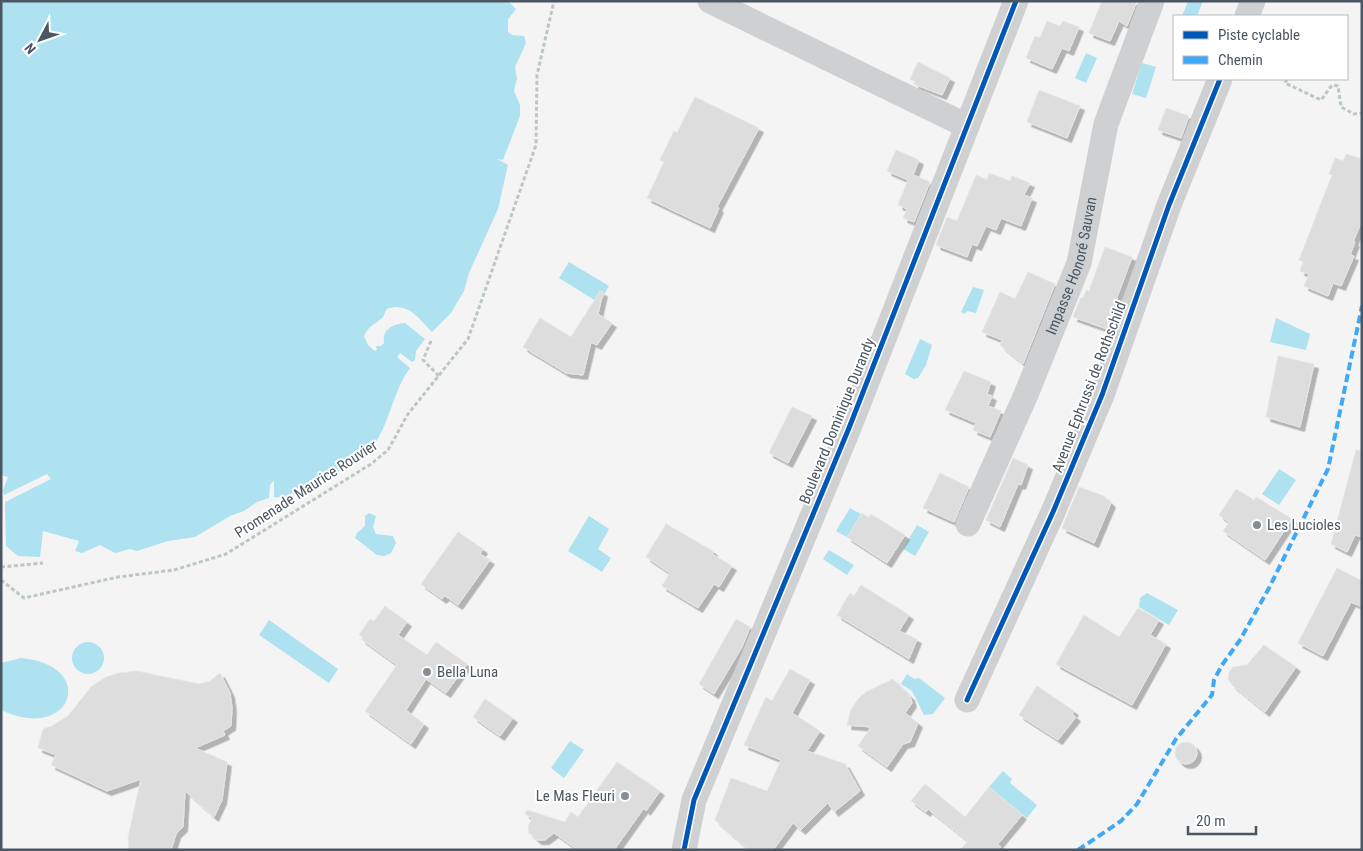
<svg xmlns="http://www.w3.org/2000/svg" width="1363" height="851" font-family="'Roboto Condensed',sans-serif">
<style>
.water{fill:#aee2f0}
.building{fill:#ddddde;stroke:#e5e6e7;filter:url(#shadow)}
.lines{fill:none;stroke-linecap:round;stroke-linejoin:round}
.path{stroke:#bcc7c4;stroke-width:3;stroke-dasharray:4 2.5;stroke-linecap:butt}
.minor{stroke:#ced0d2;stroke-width:25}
.quiet{stroke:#3fa9f5;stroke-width:4;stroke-dasharray:8 4;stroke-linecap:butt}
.cycleway-casing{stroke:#fff;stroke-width:8}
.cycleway{stroke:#0057b8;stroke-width:5}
.poi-dot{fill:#868d94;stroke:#fff;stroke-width:2}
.labels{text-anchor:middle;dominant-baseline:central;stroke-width:4;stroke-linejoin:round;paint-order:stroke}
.street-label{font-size:15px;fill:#4a5661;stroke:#fff}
.poi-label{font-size:15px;fill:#4a5661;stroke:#fff;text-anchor:start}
</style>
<defs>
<filter id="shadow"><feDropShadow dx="4.5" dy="4.5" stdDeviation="0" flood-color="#0004"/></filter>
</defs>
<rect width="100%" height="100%" fill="#f4f4f4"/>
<g class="water">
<path d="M 1,1 L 508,1 L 516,9 L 508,19 L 508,32 L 512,35 L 524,36 L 526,43 L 515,67 L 517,79 L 514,91 L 520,105 L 520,116 L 503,160 L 497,159 L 508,165 L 498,209 L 469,273 L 464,291 L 451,313 L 432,332 C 419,319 408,301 387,309 C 384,313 384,317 381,319 C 373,325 368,327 364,336 L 368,345 L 375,351 L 377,350 L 376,346 L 381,346 L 384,343 C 382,329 393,324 405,323 L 425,339 L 416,351 L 415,360 L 412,362 L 400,353 L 397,357 L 410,368 C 393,391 390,422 374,445 C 367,456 333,477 320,481 C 314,483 308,483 302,486 C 296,488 292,494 286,498 L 274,497 L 274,480 L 270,485 L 269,498 L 257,502 L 244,511 L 230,516 L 195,537 L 168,541 L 137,551 L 130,549 L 115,553 L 100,545 L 82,553 L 75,551 L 79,541 L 43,531 L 40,557 L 18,556 L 6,546 L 5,502 L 51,479 L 47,474 L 4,495 L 3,490 L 8,477 L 1,475 Z"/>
<polygon points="1188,1 1203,1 1197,16 1182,16"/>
<polygon points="1086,53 1097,58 1086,83 1075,78"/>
<polygon points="1142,63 1156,67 1146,98 1132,94"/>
<polygon points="569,262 609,286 599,303 559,278"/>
<polygon points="973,287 984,290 976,313 967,311 965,314 961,312"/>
<polygon points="1276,318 1310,334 1306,350 1270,342"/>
<polygon points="920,339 932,345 926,365 918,378 914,379 905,374"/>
<polygon points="1279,469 1296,480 1279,505 1262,494"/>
<polygon points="850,508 861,514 847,537 836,531"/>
<polygon points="369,513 376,516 373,527 376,534 393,536 396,543 391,553 385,556 377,555 355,538 357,533 365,526 365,516"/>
<polygon points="589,516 609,529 598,549 611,558 602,572 568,551"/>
<polygon points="917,525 929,532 915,556 903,549"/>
<polygon points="829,550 854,565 847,575 823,559"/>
<polygon points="1147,593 1178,610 1169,625 1139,607 1140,598"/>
<polygon points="269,620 338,669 329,683 259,635"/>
<circle cx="88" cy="658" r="16"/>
<path d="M 21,658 C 99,665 72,744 1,710 L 1,663 Z"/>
<polygon points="907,674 914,679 919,678 945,698 933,714 924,715 912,691 901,684"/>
<polygon points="570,741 584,750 564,778 551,768"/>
<polygon points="1003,771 1012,779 1010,783 1037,805 1027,818 989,787"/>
</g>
<g class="building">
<polygon points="1102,1 1137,1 1127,26 1119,21 1110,41 1089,33"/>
<polygon points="1047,21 1060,26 1063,21 1079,27 1069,51 1062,48 1052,69 1026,58 1035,36 1040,38"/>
<polygon points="918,62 950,78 942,95 914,84 915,82 910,79"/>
<polygon points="1039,90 1080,106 1067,138 1027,122"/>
<polygon points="695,97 759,128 717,207 719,208 710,228 647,198 664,162 660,160 674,131 677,133"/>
<polygon points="1166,108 1189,116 1181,138 1158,130"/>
<polygon points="896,150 919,160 913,175 930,182 914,222 903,218 907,209 898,205 908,180 887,171"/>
<polygon points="1346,154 1362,159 1362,220 1353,242 1355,242 1350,255 1354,256 1341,286 1333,283 1328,296 1304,286 1309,274 1300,271 1303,262 1299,260 1332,175 1329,174 1335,158 1343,161"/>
<polygon points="989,173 1010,181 1012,176 1030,183 1024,195 1032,198 1021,226 1001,218 996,230 986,226 977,246 972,244 967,257 936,245 947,217 957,221 976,175 987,180"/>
<polygon points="1105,247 1132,257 1116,300 1120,301 1110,328 1107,329 1073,317 1081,297 1083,298 1086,290 1089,291"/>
<polygon points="1028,272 1055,284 1023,364 1000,345 1002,340 982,332 1000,292 1015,299"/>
<polygon points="600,291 603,292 598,314 612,323 597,345 591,342 583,375 566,373 523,347 540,318 571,337"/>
<polygon points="1278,356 1314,364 1300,427 1266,417"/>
<polygon points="964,371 991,382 987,394 992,396 988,406 1001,411 990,437 973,430 976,423 945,410"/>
<polygon points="792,407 812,416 788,463 769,453"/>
<polygon points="1356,450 1362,451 1362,537 1355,535 1347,552 1331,544"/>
<polygon points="1013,458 1028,465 1021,485 1018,484 1000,527 986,520"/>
<polygon points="940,473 969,487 954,522 923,508"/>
<polygon points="1079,487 1104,496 1111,503 1094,543 1062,528"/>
<polygon points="1236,489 1254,500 1256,497 1292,519 1265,560 1223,531 1229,522 1219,515"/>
<polygon points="862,513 869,518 871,514 905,535 887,563 847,537"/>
<polygon points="666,524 713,551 712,554 732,566 719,587 714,584 698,608 662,586 670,573 646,557"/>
<polygon points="458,532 483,549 480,554 490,560 458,605 445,596 442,599 421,584"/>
<polygon points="1337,568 1362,581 1362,607 1351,602 1323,656 1298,643"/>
<polygon points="861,585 909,615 899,631 917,639 909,659 837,615 850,593 854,596"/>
<polygon points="385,606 407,622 398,635 427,655 436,642 467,664 446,693 426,679 406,710 424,724 411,744 365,711 397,665 361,639 363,637 359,635 370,619 374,621"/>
<polygon points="1138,608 1159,620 1150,635 1166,644 1132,705 1056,664 1084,615 1119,637"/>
<polygon points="736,619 750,627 742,647 714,694 699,684"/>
<polygon points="1264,645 1296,667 1265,712 1232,685 1228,679 1229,672 1233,667 1247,665"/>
<polygon points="790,669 810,680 792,713 820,731 807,751 845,764 860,791 834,812 828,803 801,830 793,823 773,850 749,850 715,820 731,778 767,791 781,760 744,745 766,697 772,701"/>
<polygon points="137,671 199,684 210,681 220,673 230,693 232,708 231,726 223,731 225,735 195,748 227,762 222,800 214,817 185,791 183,827 176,834 171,850 129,850 128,837 141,779 107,791 51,765 56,755 38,748 43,729 52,726 68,716 91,687 106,677 119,673"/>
<polygon points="893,679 910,696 912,703 905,713 918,723 910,742 903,744 887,767 858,746 871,727 847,725 851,710 858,699 866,692"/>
<polygon points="1037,686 1074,711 1072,714 1076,717 1058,740 1019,715"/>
<polygon points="485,699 513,718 500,736 473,717"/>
<circle cx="1186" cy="753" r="11"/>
<polygon points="617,762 660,791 646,811 644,808 614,850 578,850 554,833 545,840 537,840 529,833 528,827 532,818 525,814 527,810 565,822 571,812 578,817"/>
<polygon points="925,784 965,817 989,787 1022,815 998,844 1001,847 998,850 960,850 968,841 928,809 926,812 911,801"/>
</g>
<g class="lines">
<g class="path">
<polyline points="1277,79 1278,79"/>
<polyline points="1287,79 1285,83 1321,100 1332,85 1338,86 1341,107 1354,114 1362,113"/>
<polyline points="431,341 423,360 439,376"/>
<polyline points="1,567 43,563"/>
<polyline points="1,580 24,598 118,577 174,570 226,554 371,464 388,450 408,414 468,339 536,145 537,75 554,1"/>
</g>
<g class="minor">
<polyline points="710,1 967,126"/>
<polyline points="1247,16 1253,1"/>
<path id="s1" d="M 968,524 L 1025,397 L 1079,263 L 1106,124 L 1152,1"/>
<polyline points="967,700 1053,512 1102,395 1169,205 1220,79"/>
<polyline points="684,850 694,800 849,428 1016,1"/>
</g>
<polyline class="quiet" points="1078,850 1121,821 1137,804 1176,739 1212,695 1214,680 1222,665 1240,640 1269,588 1328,469 1362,306"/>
<g class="cycleway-casing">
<g id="cycleway">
<polyline points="967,700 1053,512 1102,395 1169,205 1220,79"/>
<polyline points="684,850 694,800 849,428 1016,1"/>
</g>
</g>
<use href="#cycleway" class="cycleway"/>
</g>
<g class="poi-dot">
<circle cx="1257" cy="525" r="5"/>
<circle cx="427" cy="672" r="5"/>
<circle cx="625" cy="796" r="5"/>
</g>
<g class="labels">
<g class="street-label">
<text stroke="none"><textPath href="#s1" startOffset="279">Impasse Honoré Sauvan</textPath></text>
<text transform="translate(1089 387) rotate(-69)">Avenue Ephrussi de Rothschild</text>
<text transform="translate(837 421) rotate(-68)">Boulevard Dominique Durandy</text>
<text transform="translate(306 489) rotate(-33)">Promenade Maurice Rouvier</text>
</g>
<g class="poi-label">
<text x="1267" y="525">Les Lucioles</text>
<text x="437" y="672">Bella Luna</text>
<text x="615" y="796" text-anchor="end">Le Mas Fleuri</text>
</g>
</g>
<rect width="1363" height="851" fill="none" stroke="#4a5661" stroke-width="5"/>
<rect x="1173" y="15" width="175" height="65" fill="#ffffff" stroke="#b7bbc0"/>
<rect x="1183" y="31" width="25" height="8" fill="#0057b8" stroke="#b7bbc0"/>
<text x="1218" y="40" font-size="15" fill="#4a5661">Piste cyclable</text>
<rect x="1183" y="56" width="25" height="8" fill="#3fa9f5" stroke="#b7bbc0"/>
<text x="1218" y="65" font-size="15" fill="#4a5661">Chemin</text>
<g transform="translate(40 40) rotate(229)" stroke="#ffffff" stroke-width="4" paint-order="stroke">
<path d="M0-4L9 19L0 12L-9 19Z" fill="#4a5661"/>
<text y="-8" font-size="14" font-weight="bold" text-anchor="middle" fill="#4a5661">N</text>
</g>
<path d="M1188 826v8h68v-8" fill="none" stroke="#4a5661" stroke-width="2.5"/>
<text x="1196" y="826" font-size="15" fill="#4a5661" stroke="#ffffff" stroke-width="4" paint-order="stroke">20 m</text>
</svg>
